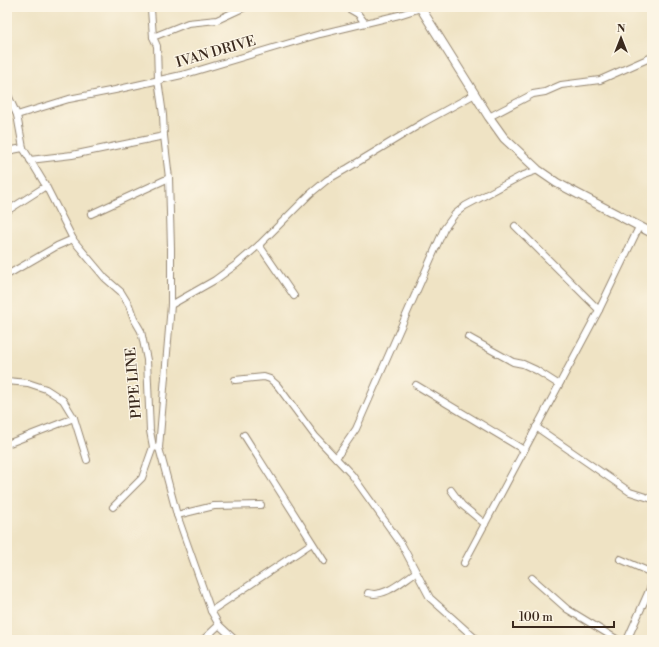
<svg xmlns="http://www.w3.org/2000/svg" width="659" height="647" font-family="'Libre Bodoni',serif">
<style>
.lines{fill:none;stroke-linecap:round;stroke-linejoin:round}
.minor-casing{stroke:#958671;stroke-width:8}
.tertiary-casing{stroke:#958671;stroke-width:10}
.minor{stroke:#fff;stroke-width:6}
.tertiary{stroke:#fff;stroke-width:8}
.labels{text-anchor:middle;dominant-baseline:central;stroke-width:3;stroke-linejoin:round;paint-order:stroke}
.street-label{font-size:14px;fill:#3b2a1e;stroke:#fcf5e5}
</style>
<rect width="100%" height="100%" fill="#fcf5e5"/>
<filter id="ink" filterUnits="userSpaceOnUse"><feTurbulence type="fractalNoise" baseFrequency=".025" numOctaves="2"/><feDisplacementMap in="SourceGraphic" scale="8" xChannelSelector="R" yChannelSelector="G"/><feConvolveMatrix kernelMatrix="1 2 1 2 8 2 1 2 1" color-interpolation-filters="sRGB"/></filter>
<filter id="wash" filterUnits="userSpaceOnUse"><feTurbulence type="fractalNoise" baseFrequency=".012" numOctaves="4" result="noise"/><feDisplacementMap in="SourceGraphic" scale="16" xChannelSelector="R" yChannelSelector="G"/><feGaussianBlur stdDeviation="0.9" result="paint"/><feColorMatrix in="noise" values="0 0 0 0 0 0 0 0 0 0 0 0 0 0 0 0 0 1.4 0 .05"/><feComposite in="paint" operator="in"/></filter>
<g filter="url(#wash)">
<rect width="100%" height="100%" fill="#efe3c4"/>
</g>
<g filter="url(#ink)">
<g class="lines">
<g class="minor-casing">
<g id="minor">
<polyline points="150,7 151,9 153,37 157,46 158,80 163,115 164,136 169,178 171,248 171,305 159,448"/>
<polyline points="346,7 358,14 365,23"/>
<polyline points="153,37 188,23 217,20 245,7"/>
<polyline points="7,93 17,115 23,148 46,186 74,241 105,278 121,292 129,305 134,319 141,331 147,360 150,431 153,447 159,448 177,515 211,611 219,625 235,640"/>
<polyline points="17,115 69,99 115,90 186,74 320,34 399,15 421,8"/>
<polyline points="489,117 533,94 545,92 561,85 600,80 652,57"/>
<polyline points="7,151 23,148"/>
<polyline points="30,160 72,155 164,136"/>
<polyline points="7,211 46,186"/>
<polyline points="91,214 169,178"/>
<polyline points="515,226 599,310"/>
<polyline points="259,245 294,296"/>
<polyline points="7,275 57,246 73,239"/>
<polyline points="171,305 215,280 237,264 259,245 310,194 327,180 348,168 424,122 475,94"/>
<polyline points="468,337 513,362 523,364 536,370 558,384"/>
<polyline points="235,380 264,377 270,379 277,385 315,436 352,475 402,545 430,598 477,640"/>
<polyline points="7,381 28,383 46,389 63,400 74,418 87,460"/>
<polyline points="416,385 524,450"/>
<polyline points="536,427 630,492 652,499"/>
<polyline points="244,435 324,561"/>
<polyline points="7,444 74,418"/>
<polyline points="336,458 356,429 444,229 455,214 465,206 521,176 538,170"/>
<polyline points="451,490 462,505 485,524"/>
<polyline points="113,507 142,478 153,447"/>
<polyline points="177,515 214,506 261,505"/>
<polyline points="620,559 652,573"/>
<polyline points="464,563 599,310 639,227"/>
<polyline points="532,578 567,609 618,640"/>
<path d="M 368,593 C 385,598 402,581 416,572"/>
<polyline points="211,611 312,543"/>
<polyline points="203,640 219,625"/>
<polyline points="627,640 652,584"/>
</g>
</g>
<g class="tertiary-casing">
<polyline id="tertiary" points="420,7 489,117 504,138 538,170 557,183 652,233"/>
</g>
<use href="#minor" class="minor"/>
<use href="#tertiary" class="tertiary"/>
</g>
</g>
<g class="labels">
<g class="street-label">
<text transform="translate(216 52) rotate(-16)">IVAN DRIVE</text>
<text transform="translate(134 383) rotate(-95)">PIPE LINE</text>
</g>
</g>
<rect width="659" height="647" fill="none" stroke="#fcf5e5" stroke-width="24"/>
<g transform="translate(621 38)" stroke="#fcf5e5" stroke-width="3" paint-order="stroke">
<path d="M0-3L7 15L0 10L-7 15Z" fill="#3b2a1e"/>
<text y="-6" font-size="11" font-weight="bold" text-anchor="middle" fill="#3b2a1e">N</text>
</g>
<path d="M513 621v6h101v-6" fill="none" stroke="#3b2a1e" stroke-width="2"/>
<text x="519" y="621" font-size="12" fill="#3b2a1e" stroke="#fcf5e5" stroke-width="3" paint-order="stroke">100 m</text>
</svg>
